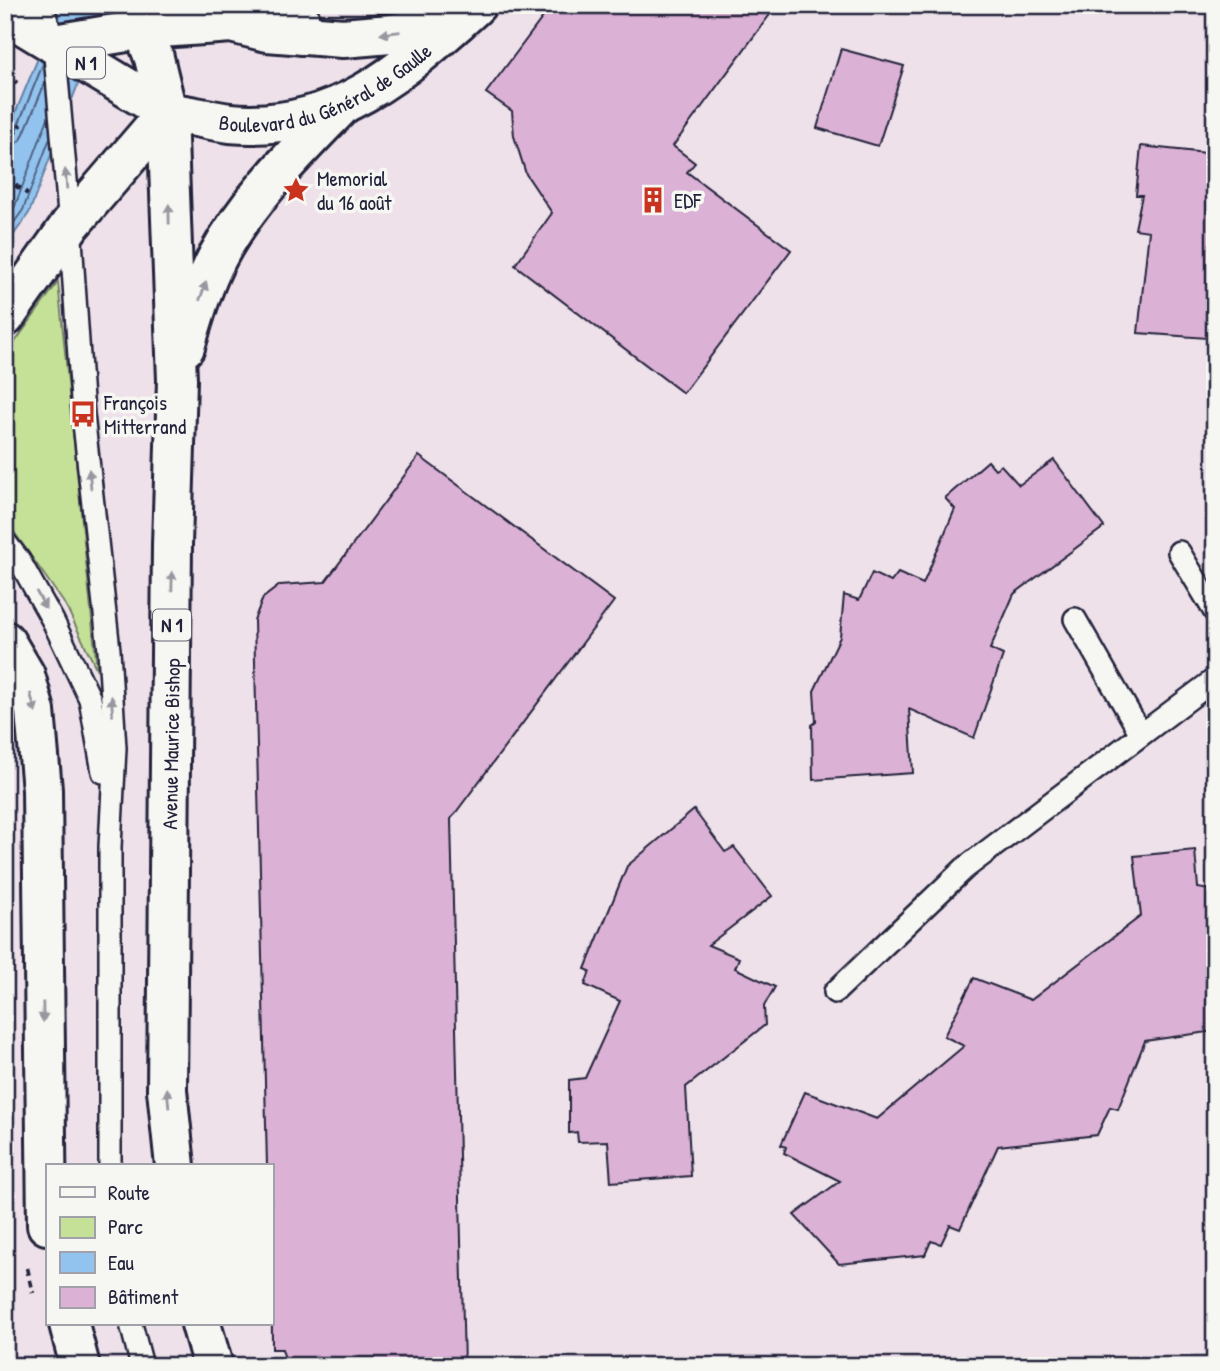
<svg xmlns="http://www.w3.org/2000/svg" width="1220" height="1371" font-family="'Patrick Hand',sans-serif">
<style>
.green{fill:#c5e198;stroke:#74826a;stroke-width:2}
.water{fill:#92c3ee;stroke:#6583a6;stroke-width:2}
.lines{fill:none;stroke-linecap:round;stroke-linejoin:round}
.shore{stroke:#4f6283;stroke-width:2}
.building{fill:#dcb1d6;stroke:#22223b;stroke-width:2}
.lane-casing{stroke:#22223b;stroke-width:26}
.street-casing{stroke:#22223b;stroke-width:44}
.secondary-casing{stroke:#22223b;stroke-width:44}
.primary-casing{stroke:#22223b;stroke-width:44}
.path{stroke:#22223b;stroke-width:4.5;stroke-dasharray:7 5;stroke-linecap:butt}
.lane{stroke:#f6f6f2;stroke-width:21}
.street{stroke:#f6f6f2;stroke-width:38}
.secondary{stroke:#f6f6f2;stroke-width:38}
.primary{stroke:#f6f6f2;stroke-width:38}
.oneway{fill:#9797a0}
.labels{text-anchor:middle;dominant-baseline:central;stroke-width:7;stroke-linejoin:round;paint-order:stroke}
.shield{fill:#f6f6f2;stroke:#626272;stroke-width:2}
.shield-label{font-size:19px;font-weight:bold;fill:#22223b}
.street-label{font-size:21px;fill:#22223b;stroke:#f6f6f2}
.poi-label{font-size:21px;fill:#22223b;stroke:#f6f6f2;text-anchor:start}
</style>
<rect width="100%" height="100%" fill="#eee1ea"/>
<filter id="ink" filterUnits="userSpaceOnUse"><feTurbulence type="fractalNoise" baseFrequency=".0143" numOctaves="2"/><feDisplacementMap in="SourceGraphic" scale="14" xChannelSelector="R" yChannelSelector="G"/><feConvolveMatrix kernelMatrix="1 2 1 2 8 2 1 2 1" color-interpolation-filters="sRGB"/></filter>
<g filter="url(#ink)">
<polygon class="green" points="58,282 97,670 66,606 5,519 5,356"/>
<polygon class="water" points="60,5 108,5 29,213 5,247 5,138"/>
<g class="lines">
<g class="shore">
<polyline points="5,137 11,137 15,133 43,64"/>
<polyline points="5,146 14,145 22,138 45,83"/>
<polyline points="5,220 15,206 48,118"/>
<polyline points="5,235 23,210 50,138"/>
</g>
</g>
<g class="building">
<polygon points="552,5 777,5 673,146 695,163 687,172 791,250 683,393 515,265 552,213 526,174 514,136 512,111 486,93"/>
<polygon points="841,49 904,66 878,146 817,128"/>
<polygon points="1141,146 1215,154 1215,303 1209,305 1207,338 1138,333 1149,231 1135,229 1142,195 1136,195"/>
<polygon points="419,456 614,601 451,819 464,1366 287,1366 282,1349 272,1349 271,1166 267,1166 254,620 263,598 280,585 325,582"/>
<polygon points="1054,460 1104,527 1014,594 990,649 1003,655 974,738 909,709 913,773 813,780 812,725 816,722 814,691 840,637 844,595 859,600 872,573 891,582 898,573 923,584 955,509 945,498 988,461 995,469 1001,465 1019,485"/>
<polygon points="694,810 725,852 734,847 772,896 708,945 739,958 735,968 775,987 764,1006 765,1025 686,1087 691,1176 611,1182 608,1141 578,1142 577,1132 569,1133 569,1080 585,1078 620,1001 585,985 590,971 585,969 627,866"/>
<polygon points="1195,850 1198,888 1215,891 1215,1031 1145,1041 1118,1109 1110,1107 1097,1135 998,1146 960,1229 950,1225 941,1244 931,1241 925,1255 839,1264 794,1215 840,1181 784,1153 786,1147 781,1145 805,1092 877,1119 964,1046 944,1036 974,978 1031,1000 1141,916 1134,856"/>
</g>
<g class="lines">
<g class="lane-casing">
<g id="lane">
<polyline points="42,5 54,44 70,225 83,414 109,650 115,748 110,847 110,1166"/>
<polyline points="5,542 19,560 53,621 90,699 103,772"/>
<polyline points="1179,552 1215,612"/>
<polyline points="1075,619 1141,734"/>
<polyline points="835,992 965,868 1215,679"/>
<polyline points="131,1324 142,1366"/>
</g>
</g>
<g class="street-casing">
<polyline id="street" points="296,5 303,35"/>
</g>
<g class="secondary-casing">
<g id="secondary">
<path id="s1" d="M 134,5 L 154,58 L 167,112 C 188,115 209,120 230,123 C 335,133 404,70 476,5"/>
<polyline points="54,44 145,29 218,24 231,23 267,32 343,38 390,34 457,22"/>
</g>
</g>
<g class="primary-casing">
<g id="primary">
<polyline points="5,14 167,112"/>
<polyline points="167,112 177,380 172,545 167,1090 175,1166"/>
<polyline points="5,317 70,225 167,112"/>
<path d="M 185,347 C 194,316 203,284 218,256 C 249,198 297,152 342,105"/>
<polyline points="5,641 25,675 35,711 42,790 47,1225"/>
<polyline points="69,1324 80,1366"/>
<polyline points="201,1324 213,1366"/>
</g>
</g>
<g class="path">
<polyline points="5,74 17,83"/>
<polyline points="5,146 21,124"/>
<polyline points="5,178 28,194"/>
<polyline points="27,1268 33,1293"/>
</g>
<use href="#lane" class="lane"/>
<use href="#street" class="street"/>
<use href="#secondary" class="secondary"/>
<use href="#primary" class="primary"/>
</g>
<defs><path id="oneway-solid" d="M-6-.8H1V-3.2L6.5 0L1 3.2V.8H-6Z" transform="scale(1.75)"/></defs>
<g class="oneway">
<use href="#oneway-solid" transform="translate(390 33) rotate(173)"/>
<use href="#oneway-solid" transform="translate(66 179) rotate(-95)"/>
<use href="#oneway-solid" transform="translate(169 214) rotate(-91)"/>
<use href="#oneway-solid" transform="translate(203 291) rotate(-70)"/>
<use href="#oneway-solid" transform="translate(90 479) rotate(-96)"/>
<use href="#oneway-solid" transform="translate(172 581) rotate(-89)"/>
<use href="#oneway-solid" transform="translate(41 600) rotate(61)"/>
<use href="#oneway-solid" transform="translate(33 703) rotate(75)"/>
<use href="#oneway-solid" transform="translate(112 706) rotate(-93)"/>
<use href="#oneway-solid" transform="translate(43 1012) rotate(89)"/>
<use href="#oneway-solid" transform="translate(168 1098) rotate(-95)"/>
</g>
</g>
<defs>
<g id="sight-bare" transform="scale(2.1)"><path d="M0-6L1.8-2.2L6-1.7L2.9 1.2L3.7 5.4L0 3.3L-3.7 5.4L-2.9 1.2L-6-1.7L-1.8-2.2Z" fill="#c8321e" stroke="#f6f6f2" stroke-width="2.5" paint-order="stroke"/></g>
<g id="building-bare" transform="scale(2.1)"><path d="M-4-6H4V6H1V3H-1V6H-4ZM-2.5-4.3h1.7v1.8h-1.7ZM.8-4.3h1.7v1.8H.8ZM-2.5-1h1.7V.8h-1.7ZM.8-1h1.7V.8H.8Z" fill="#c8321e" stroke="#f6f6f2" stroke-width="2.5" paint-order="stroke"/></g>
<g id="bus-bare" transform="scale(2.1)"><path d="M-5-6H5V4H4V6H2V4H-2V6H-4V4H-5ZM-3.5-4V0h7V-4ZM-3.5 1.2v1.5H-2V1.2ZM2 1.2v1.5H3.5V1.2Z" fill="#c8321e" stroke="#f6f6f2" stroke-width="2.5" paint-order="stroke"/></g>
</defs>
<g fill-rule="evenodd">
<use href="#sight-bare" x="296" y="190"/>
<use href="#building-bare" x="653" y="200"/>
<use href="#bus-bare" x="83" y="414"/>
</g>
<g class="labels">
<g class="shield">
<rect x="67" y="47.5" width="38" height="31" rx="5"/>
<rect x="153" y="609.5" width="38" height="31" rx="5"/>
</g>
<g class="shield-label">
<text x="86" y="63">N 1</text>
<text x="172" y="625">N 1</text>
</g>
<g class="street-label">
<text stroke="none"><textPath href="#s1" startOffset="280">Boulevard du Général de Gaulle</textPath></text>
<text transform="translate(171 744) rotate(-89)">Avenue Maurice Bishop</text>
</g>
<g class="poi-label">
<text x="317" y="178">Memorial<tspan x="317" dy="24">du 16 août</tspan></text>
<text x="674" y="200">EDF</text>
<text x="104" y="402">François<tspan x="104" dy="24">Mitterrand</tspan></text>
</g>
</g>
<rect width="1220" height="1371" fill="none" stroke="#f6f6f2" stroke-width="28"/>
<rect x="14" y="14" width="1192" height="1343" fill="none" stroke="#22223b" stroke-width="2.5" filter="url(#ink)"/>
<rect x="46" y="1164" width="228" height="161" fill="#f6f6f2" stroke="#a1a1a9" stroke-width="2"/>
<rect x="60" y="1187" width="35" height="10" fill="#f6f6f2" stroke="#a1a1a9" stroke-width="2"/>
<text x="108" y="1200" font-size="21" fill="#22223b">Route</text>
<rect x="60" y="1217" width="35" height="21" fill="#c5e198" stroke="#a1a1a9" stroke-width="2"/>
<text x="108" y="1234" font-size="21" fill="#22223b">Parc</text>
<rect x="60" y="1252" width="35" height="21" fill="#92c3ee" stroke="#a1a1a9" stroke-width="2"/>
<text x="108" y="1270" font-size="21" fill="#22223b">Eau</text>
<rect x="60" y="1287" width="35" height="21" fill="#dcb1d6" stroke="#a1a1a9" stroke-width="2"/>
<text x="108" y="1304" font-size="21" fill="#22223b">Bâtiment</text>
</svg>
